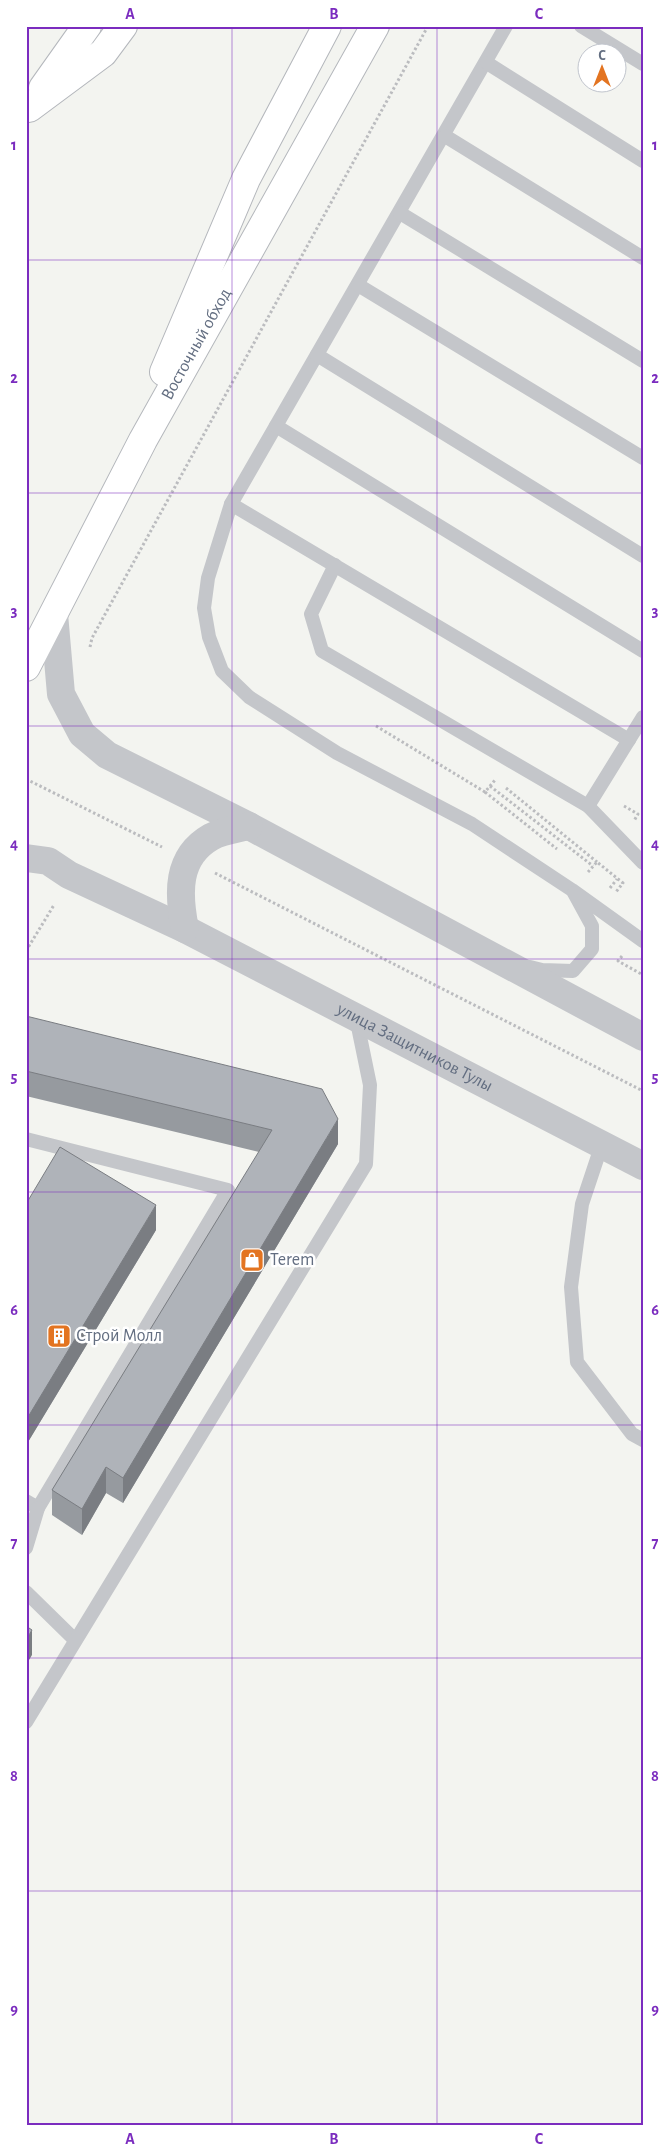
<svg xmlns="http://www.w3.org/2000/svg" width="669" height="2152" font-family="'Alegreya Sans',sans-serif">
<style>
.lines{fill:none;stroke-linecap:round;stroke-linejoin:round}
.primary-casing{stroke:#b4b7bc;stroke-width:30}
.path{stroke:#bbbcbf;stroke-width:3;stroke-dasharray:2.5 2.5;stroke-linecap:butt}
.service{stroke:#c4c6ca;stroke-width:14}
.minor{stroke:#c4c6ca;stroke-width:28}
.primary{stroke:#fff;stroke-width:28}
.wall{fill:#969a9f}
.shaded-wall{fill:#7a7d82}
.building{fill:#afb3b9;stroke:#7a7d82}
.grid{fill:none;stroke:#7b2cbf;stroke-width:1;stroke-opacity:0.55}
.labels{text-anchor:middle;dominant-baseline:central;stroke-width:5;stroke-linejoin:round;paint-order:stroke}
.street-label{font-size:18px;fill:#636e81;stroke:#fff}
.poi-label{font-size:18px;fill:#636e81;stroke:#fff;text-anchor:start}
.neatline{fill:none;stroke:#7b2cbf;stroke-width:2}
.grid-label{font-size:16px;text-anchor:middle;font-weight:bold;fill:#7b2cbf}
</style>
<rect width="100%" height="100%" fill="#f3f4f0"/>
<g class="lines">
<g class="primary-casing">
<g id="primary">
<polyline points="43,88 87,26"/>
<polyline points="29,108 103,53 123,26"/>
<polyline points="164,372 246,179 327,26"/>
<path id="s2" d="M 26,667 L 143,440 L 375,26"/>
</g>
</g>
<g class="path">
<polyline points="90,647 92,638 428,26"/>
<polyline points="376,726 485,792 495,780"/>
<polyline points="26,779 162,847"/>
<polyline points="490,786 593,866"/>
<polyline points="506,788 597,862"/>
<polyline points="485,792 557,849"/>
<polyline points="624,806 638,814 634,821"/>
<polyline points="588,872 597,862 623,883 616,892"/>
<polyline points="215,873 643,1091"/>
<polyline points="610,888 617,879"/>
<polyline points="26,951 54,905"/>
<polyline points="622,956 618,961 643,975"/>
</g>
<g class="service">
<polyline points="506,26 231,504 208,578 204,608 209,637 222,671 249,697 337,753 472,824 572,890 643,941"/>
<polyline points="581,26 643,64"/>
<polyline points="487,63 643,161"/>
<polyline points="445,136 643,258"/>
<polyline points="400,213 643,361"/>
<polyline points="358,285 643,458"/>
<polyline points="317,355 643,556"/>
<polyline points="276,426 643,651"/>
<polyline points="231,504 629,740"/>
<polyline points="335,565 311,614 322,651 588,806 643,863"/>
<polyline points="588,806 643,717"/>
<polyline points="530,967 542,970 573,971 592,949 592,926 574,893"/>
<polyline points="26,1139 228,1190 38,1508 26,1501"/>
<polyline points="602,1144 582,1204 571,1287 577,1362 632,1434 643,1440"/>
<polyline points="26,1548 38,1508"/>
<polyline points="26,1592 75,1640"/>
<polyline points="26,1722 366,1164 370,1085 356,1017"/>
</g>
<g class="minor">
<polyline points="54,614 61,694 82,734 107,755 249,826 643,1037"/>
<path id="s1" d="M 26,858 L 48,861 L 69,875 L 185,929 L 643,1166"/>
<path d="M 185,929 C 178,894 176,857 211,837 C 222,831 237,829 249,826"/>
</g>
<use href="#primary" class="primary"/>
</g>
<g class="wall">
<polygon points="26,1016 338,1144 123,1503 106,1493 82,1535 52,1515 52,1490 259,1152 26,1096"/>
<polygon points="26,1204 156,1230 28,1442 26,1441"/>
</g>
<g class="shaded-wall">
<polygon points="338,1119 338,1144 123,1503 123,1478"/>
<polygon points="156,1205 156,1230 28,1442 28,1417"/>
<polygon points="106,1467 106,1493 82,1535 82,1509"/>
<polygon points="32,1630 32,1655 26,1665 26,1640"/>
</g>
<g class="building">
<polygon points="26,1016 322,1089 338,1119 123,1478 106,1467 82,1509 52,1490 272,1130 26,1071"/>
<polygon points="60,1147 156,1205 28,1417 26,1416 26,1204"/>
<polygon points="26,1626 32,1630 26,1640"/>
</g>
<path class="grid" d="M 232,26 L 232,2126M 437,26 L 437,2126M 26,260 L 643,260M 26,493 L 643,493M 26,726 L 643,726M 26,959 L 643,959M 26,1192 L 643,1192M 26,1425 L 643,1425M 26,1658 L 643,1658M 26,1891 L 643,1891"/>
<defs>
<g id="shop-square" transform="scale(1.25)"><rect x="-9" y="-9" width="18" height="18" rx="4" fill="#e37421" stroke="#fff"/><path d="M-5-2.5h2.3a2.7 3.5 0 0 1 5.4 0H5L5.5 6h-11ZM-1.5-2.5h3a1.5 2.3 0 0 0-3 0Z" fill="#fff"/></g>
<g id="building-square" transform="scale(1.25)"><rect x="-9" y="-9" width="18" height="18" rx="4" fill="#e37421" stroke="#fff"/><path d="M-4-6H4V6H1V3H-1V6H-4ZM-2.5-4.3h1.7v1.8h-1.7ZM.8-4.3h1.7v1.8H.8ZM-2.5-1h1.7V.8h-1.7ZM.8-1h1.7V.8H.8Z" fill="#fff"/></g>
</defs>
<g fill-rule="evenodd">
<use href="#shop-square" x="252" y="1260"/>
<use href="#building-square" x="59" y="1336"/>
</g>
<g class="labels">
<g class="street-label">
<text stroke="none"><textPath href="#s2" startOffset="365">Восточный обход</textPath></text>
<text stroke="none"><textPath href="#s1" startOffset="434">улица Защитников Тулы</textPath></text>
</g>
<g class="poi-label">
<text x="270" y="1260">Terem</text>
<text x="76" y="1336">Строй Молл</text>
</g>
</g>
<rect width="669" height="2152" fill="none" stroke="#ffffff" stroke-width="55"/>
<g transform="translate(602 68)"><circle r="24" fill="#ffffff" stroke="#c1c5cd"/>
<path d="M0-4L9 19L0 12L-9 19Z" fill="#e37421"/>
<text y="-8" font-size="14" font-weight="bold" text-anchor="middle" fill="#636e81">С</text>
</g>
<rect x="28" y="28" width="614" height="2096" class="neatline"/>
<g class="grid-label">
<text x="130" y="19">A</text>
<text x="334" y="19">B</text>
<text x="539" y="19">C</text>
<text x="14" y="150">1</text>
<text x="655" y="150">1</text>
<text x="14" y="383">2</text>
<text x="655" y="383">2</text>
<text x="14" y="616">3</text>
<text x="655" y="616">3</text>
<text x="14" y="849">4</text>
<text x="655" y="849">4</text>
<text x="14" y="1082">5</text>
<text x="655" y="1082">5</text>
<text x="14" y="1315">6</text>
<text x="655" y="1315">6</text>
<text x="14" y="1548">7</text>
<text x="655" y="1548">7</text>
<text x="14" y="1781">8</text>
<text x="655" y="1781">8</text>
<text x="14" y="2014">9</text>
<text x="655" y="2014">9</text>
<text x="130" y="2144">A</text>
<text x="334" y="2144">B</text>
<text x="539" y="2144">C</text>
</g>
</svg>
